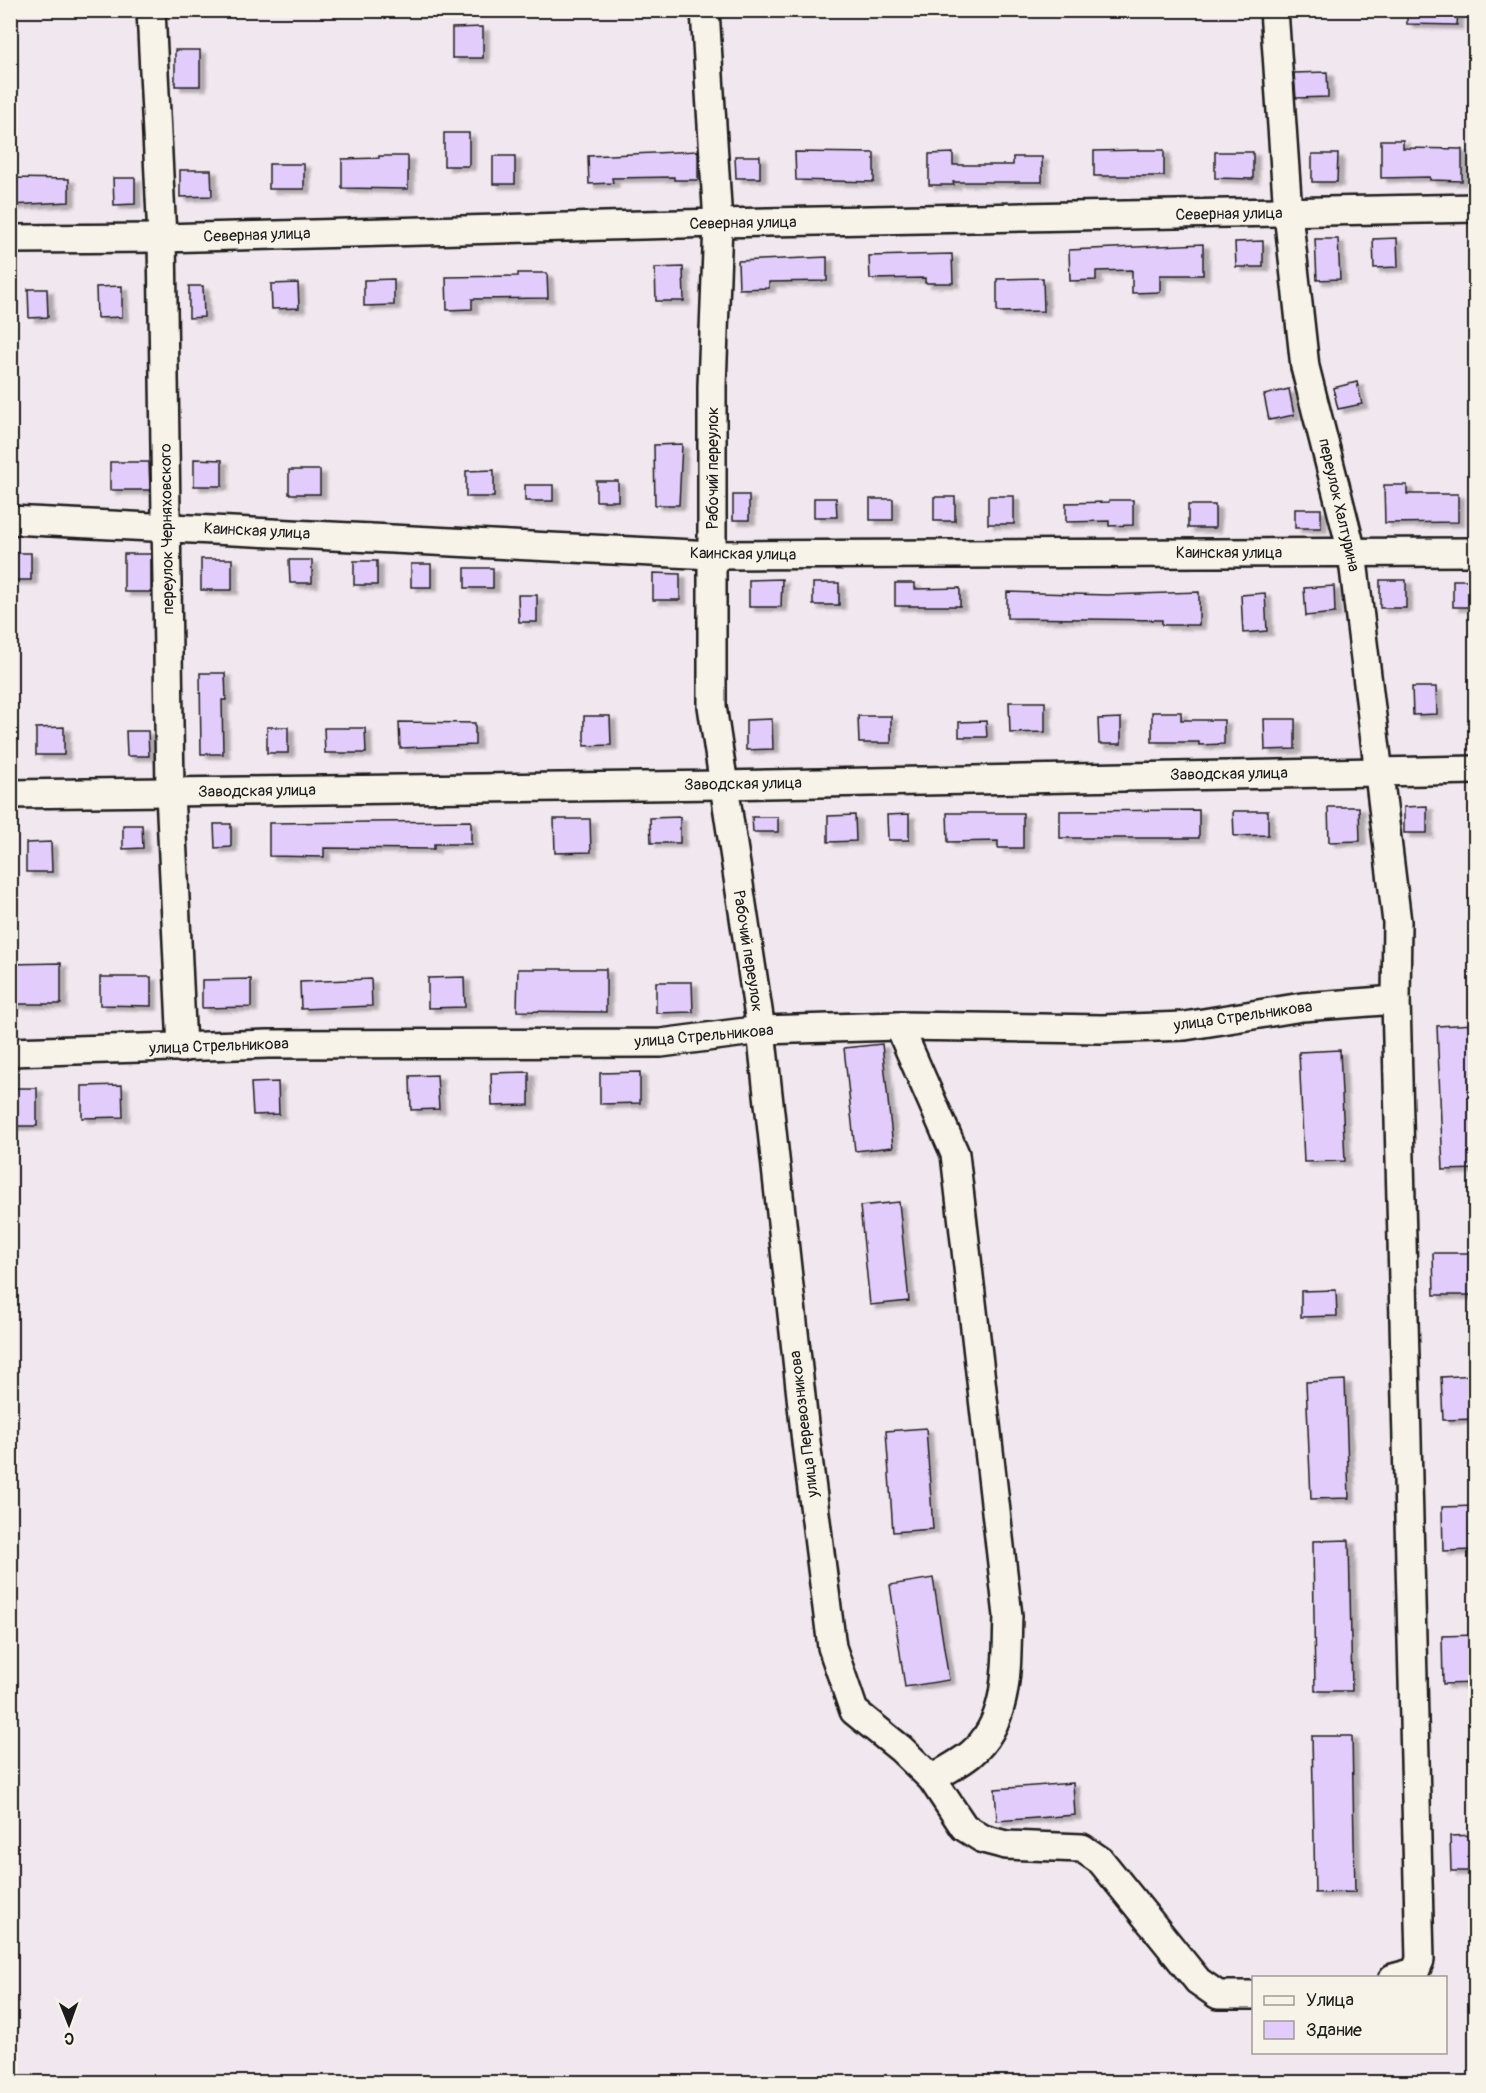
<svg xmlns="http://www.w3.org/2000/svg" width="1486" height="2093" font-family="Pangolin,sans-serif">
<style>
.building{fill:#e2ccfc;stroke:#1c1c1c;stroke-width:1.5;filter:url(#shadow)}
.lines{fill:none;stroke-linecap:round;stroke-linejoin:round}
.minor-casing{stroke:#1c1c1c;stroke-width:32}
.minor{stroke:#f7f3e8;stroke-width:27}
.labels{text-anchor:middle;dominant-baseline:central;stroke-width:4.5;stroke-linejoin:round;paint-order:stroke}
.street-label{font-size:16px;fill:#1c1c1c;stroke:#f7f3e8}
</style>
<defs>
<filter id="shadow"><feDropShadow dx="6" dy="4" stdDeviation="1.5" flood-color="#0004"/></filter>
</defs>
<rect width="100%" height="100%" fill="#f1e7ee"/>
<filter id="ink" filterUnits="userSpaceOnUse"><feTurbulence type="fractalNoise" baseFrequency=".0167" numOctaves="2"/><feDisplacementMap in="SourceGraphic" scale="12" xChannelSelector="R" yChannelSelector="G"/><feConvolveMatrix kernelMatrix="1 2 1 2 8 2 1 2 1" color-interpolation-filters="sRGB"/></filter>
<g filter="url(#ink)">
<g class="building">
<polygon points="1407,10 1458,10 1457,25 1407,24"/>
<polygon points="483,27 483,58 452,58 452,28"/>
<rect x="175" y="50" width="25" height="36"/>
<polygon points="1327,72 1328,97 1296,98 1294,73"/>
<rect x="444" y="133" width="25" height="33"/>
<polygon points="1381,140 1403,140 1403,148 1462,149 1462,181 1430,180 1430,177 1381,178"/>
<polygon points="1142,150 1164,150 1164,176 1094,176 1094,151"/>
<polygon points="698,151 698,180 674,180 674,177 612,178 613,183 589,184 588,156"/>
<polygon points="795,152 874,153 874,182 796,180"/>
<polygon points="1215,152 1253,152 1253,179 1215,178"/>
<polygon points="953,153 953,165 1013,165 1013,157 1042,157 1042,182 953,182 954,185 929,185 929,154"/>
<polygon points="1312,154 1338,154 1337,182 1312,182"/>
<polygon points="379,156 408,156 408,189 342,188 342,159 379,158"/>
<rect x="493" y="156" width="22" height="28"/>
<polygon points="735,156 760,156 760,178 736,178"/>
<rect x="269" y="164" width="35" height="25"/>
<polygon points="180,170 211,170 212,196 180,197"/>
<polygon points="10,178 69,179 69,202 10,205"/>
<polygon points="113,178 135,178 135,204 114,205"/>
<polygon points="1397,238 1398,267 1374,268 1373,239"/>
<polygon points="1315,239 1338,239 1340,279 1317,280"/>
<polygon points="1263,241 1263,267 1236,267 1235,242"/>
<polygon points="1203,244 1203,275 1160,275 1160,292 1132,293 1132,270 1096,271 1096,280 1070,281 1069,250"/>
<polygon points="952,254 953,283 925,283 925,278 870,279 869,256"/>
<polygon points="827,257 827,281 769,282 769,288 739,289 738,261"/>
<polygon points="683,267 684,301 656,301 655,268"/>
<polygon points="518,273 547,273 548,298 472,299 472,309 447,310 446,277 518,276"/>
<polygon points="1043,278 1044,311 997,312 997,279"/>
<polygon points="394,279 394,305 364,306 364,280"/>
<polygon points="298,283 299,308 272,309 271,284"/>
<polygon points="122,286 122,317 97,318 96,287"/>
<polygon points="189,286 203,286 204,317 189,318"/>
<polygon points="28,289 47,289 48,317 29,318"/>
<polygon points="1357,382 1362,404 1338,409 1333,388"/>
<polygon points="1289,389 1294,415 1269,420 1264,395"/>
<polygon points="682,444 679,505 655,505 654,445"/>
<polygon points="194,459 222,460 222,486 194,486"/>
<polygon points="110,462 149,462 150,490 110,490"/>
<rect x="289" y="470" width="31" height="24"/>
<polygon points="494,470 494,497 466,497 466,471"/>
<rect x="596" y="481" width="22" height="20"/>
<rect x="525" y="485" width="28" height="16"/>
<polygon points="1384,485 1407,485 1407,494 1458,494 1458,522 1385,523"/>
<rect x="733" y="495" width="16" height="25"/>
<rect x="988" y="496" width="26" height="28"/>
<rect x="934" y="497" width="21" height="24"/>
<polygon points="814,498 836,498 837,517 814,517"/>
<rect x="870" y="499" width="23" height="21"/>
<polygon points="1109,500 1133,500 1133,525 1109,526 1109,521 1066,522 1066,503 1109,502"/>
<rect x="1188" y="505" width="27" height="23"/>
<rect x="1295" y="509" width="26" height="19"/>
<rect x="10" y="553" width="21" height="27"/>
<rect x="124" y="554" width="27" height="38"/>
<rect x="201" y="559" width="31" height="31"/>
<polygon points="289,560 312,560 312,583 290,583"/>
<rect x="354" y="561" width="23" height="24"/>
<rect x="411" y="564" width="20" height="23"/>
<rect x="465" y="568" width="28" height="20"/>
<polygon points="653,573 680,574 680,600 653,600"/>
<polygon points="782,579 781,607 749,607 749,580"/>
<rect x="1380" y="580" width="26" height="28"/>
<rect x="1453" y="580" width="23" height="27"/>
<rect x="813" y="583" width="26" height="22"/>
<polygon points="895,583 915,583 915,589 960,588 960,606 895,606"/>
<polygon points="1334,586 1335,613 1306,616 1304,588"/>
<polygon points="1007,592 1107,595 1199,592 1199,625 1162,625 1162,620 1007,618"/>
<polygon points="1265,593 1267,631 1243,633 1241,595"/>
<polygon points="518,595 537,595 537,622 519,622"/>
<polygon points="200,673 225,673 226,700 222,700 223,754 201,754"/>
<polygon points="1412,687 1436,687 1437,714 1413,715"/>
<polygon points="1009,702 1045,702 1045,732 1010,733"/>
<polygon points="1152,712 1181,712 1181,720 1224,720 1224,744 1199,745 1199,742 1152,742"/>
<polygon points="584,716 610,716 611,745 584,746"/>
<polygon points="858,716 891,716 891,743 859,743"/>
<polygon points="1121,718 1121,744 1099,744 1098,719"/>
<polygon points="772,719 773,749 746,750 746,720"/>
<polygon points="1264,719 1295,719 1295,749 1265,750"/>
<polygon points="986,721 987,737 959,737 959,722"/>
<polygon points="399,722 475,723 475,745 400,748"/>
<polygon points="64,727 64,755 36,755 36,728"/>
<rect x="267" y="727" width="21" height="26"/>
<polygon points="324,728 365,728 366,753 325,753"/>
<polygon points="126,731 148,731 149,756 127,756"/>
<polygon points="1427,806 1427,833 1404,833 1404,807"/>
<polygon points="1328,807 1359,807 1360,841 1329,842"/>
<polygon points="1199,810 1199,838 1060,838 1060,811"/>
<polygon points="1233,811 1268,811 1268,835 1234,836"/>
<polygon points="947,813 1023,813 1023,848 998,848 998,841 948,842"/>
<polygon points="909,814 909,840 888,840 887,815"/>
<polygon points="855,815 856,841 828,842 828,816"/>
<polygon points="680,817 680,843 651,843 650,818"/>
<polygon points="752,817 778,817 778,832 753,832"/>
<polygon points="554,819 590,819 591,852 555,853"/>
<polygon points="471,821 471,844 434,844 434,849 324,848 324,857 269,856 269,823"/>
<polygon points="214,824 231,824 231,847 215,848"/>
<polygon points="123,825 142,825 143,848 123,849"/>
<polygon points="51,842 52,872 26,872 26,843"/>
<polygon points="61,963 61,1004 10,1004 10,964"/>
<polygon points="518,969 606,969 606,1012 517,1011"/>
<polygon points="100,977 151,977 151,1006 100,1005"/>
<polygon points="464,977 465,1007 428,1008 428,978"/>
<polygon points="251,979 251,1007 202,1008 202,980"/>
<polygon points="371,979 372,1006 301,1009 300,982"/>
<polygon points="656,982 692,982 693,1012 656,1013"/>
<polygon points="1476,1024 1476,1169 1443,1170 1437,1026"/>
<polygon points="882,1044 893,1147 855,1151 844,1048"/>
<polygon points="1340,1050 1345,1161 1304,1162 1299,1052"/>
<polygon points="529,1072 529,1105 492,1106 491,1073"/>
<polygon points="640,1072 640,1103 600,1104 600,1073"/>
<polygon points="437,1075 439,1109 411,1110 410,1076"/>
<polygon points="278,1082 279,1114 253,1115 251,1083"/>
<polygon points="122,1085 123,1117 82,1118 82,1086"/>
<rect x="10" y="1088" width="27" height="38"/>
<polygon points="899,1202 909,1301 870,1305 860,1206"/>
<polygon points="1433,1253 1476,1253 1476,1295 1434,1295"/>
<polygon points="1336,1290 1337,1316 1301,1317 1301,1291"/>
<polygon points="1476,1375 1476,1419 1443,1420 1441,1377"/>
<polygon points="1345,1380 1349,1498 1311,1499 1306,1382"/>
<polygon points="926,1428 933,1529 893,1532 886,1431"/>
<polygon points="1476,1506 1476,1550 1443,1551 1442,1507"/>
<polygon points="1349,1540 1352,1691 1315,1691 1313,1541"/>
<polygon points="933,1578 949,1680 905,1687 890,1585"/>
<polygon points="1476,1635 1476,1683 1443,1684 1442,1636"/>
<polygon points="1312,1736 1352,1736 1355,1892 1315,1893"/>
<polygon points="1073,1783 1075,1815 997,1821 995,1789"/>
<polygon points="1476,1835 1476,1871 1451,1871 1450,1836"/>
</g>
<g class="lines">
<g class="minor-casing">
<g id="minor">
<polyline points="151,10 162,238 170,792 182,1048"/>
<polyline points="705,10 718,223 712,386 712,706 761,1030 806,1442 832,1647 854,1711 901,1749 932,1779 964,1827 983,1839 1006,1845 1082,1848 1101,1861 1198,1981 1218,1995 1254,1995"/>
<polyline points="1274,10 1288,213 1305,367 1352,552 1397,922 1396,1000 1420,1960 1415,1972 1393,1978"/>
<polyline points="10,239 162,238 718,223 1476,208"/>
<polyline points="10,520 713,555 1476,552"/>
<polyline points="10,794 722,785 1476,770"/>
<path d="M 899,1026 L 955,1154 L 1008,1616 C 1006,1663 1011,1720 971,1754 C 959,1764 944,1771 932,1779"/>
<polyline points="10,1052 268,1044 661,1043 761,1030 899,1026 1102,1029 1185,1026 1302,1007 1396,1000"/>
</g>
</g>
<use href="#minor" class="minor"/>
</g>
</g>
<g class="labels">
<g class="street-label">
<text transform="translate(1229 214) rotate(-1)">Северная улица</text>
<text transform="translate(743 223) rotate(-1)">Северная улица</text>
<text transform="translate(257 235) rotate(-2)">Северная улица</text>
<text transform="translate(713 468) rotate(-90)">Рабочий переулок</text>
<text transform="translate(1339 505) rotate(77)">переулок Халтурина</text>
<text transform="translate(167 529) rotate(-91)">переулок Черняховского</text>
<text transform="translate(257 531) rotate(3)">Каинская улица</text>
<text x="1229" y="553">Каинская улица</text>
<text transform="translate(743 554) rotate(1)">Каинская улица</text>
<text transform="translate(1229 774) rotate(-1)">Заводская улица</text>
<text transform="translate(743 784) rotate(-1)">Заводская улица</text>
<text transform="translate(257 791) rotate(-1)">Заводская улица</text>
<text transform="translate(748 951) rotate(81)">Рабочий переулок</text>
<text transform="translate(1243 1016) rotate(-8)">улица Стрельникова</text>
<text transform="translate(704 1036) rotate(-5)">улица Стрельникова</text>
<text transform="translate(219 1046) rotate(-2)">улица Стрельникова</text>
<text transform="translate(804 1424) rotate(-97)">улица Перевозникова</text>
</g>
</g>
<rect width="1486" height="2093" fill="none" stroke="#f7f3e8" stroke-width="36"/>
<rect x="18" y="18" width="1450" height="2057" fill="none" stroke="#1c1c1c" stroke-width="2" filter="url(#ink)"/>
<rect x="1252" y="1976" width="195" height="78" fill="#f7f3e8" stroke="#9f9d96" stroke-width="1.5"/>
<rect x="1264" y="1996" width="30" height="9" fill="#f7f3e8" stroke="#9f9d96" stroke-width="1.5"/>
<text x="1306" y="2006" font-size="18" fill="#1c1c1c">Улица</text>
<rect x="1264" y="2021" width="30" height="18" fill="#e2ccfc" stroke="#9f9d96" stroke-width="1.5"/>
<text x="1306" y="2036" font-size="18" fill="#1c1c1c">Здание</text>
<g transform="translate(69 2024) rotate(179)" stroke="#f7f3e8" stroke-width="4.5" paint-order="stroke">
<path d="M0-4.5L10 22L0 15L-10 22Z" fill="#1c1c1c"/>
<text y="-9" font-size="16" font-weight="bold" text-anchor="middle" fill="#1c1c1c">С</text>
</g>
</svg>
